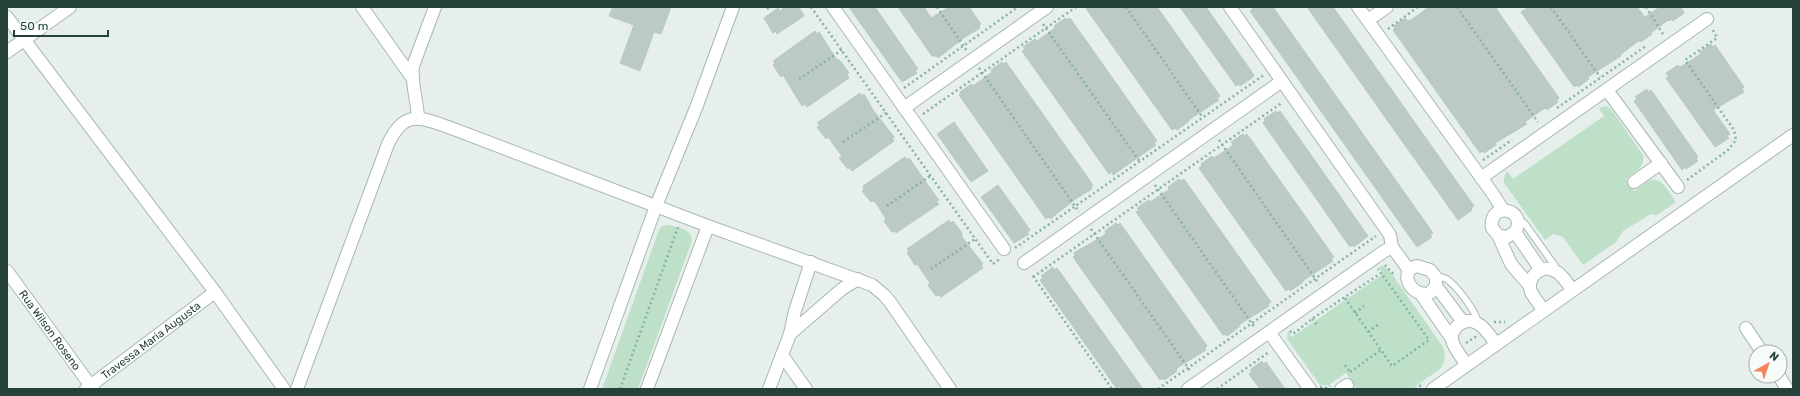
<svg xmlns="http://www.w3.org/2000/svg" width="1800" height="396" font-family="Rubik,sans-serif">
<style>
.green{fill:#bfe0c8}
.building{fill:#bbcac4;stroke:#b8c9c2}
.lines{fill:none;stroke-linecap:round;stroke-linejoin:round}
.service-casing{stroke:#a8b8b2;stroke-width:8}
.minor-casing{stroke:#a8b8b2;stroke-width:14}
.path{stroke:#86b3a5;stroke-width:2.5;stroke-dasharray:2 3;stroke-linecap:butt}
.service{stroke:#fff;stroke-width:6}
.minor{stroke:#fff;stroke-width:12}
.labels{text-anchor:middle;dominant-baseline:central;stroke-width:3;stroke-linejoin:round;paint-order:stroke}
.street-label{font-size:11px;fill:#24423a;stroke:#f7fbf9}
</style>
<rect width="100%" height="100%" fill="#e6efeb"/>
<g class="green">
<path d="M 1606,106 L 1611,109 L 1643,155 C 1646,167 1634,172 1626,179 L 1634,191 C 1639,188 1644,183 1650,180 C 1662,176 1670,194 1676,202 L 1657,215 L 1651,214 L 1623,231 L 1616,242 L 1583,265 L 1563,237 L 1553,234 L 1545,240 L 1504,183 L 1504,178 L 1507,171 L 1513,179 L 1604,116 L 1599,108 Z"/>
<path d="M 668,225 C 678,228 692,228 692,241 L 638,389 L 602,389 L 659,230 L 662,226 Z"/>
<path d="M 1383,266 L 1389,270 L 1443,347 C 1446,355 1445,362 1440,369 L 1413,388 L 1356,389 L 1346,373 L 1329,385 L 1320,385 L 1287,339 L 1288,331 L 1292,337 L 1383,274 L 1379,267 Z"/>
</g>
<g class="building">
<polygon points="613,7 671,7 661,34 654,32 640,71 620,63 634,25 609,16"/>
<polygon points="785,7 799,7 804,16 777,34 776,31 773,33 764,18 778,8 780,11"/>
<polygon points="849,7 875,7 918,69 915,71 917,73 902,82"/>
<polygon points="898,7 924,7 931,18 949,7 969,7 981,24 979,26 980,28 965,37 938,58 936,56 932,56"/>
<polygon points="1085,7 1157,7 1220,96 1217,98 1219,100 1190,119 1188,122 1177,130 1175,128 1172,130"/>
<polygon points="1180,7 1206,7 1254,75 1252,78 1240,86 1239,84 1236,86"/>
<polygon points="1255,7 1273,7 1433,233 1430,235 1432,237 1417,247 1250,11"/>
<polygon points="1307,7 1333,7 1474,206 1471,208 1472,210 1458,220"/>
<polygon points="1429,7 1495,7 1559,98 1557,100 1558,102 1547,110 1545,108 1542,110 1525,122 1527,124 1495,143 1496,145 1484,153 1483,151 1480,153 1393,30 1395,28 1394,26 1405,18 1408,21 1411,20"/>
<polygon points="1529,7 1637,7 1645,17 1660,7 1681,7 1684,13 1673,21 1672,19 1669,21 1668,20 1651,33 1652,34 1641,42 1640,41 1637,42 1620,55 1621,56 1591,75 1588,77 1589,79 1578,87 1577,85 1574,87 1521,12"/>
<polygon points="1066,18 1067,20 1070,18 1157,141 1154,143 1156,145 1113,175 1112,172 1109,174 1022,51 1025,49 1023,47 1035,39 1037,41 1055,28 1054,26"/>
<polygon points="815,31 817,34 819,32 837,60 838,59 841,62 849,73 847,75 849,78 807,107 805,104 802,106 783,75 781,77 773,65 775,63 773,61"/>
<polygon points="1711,44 1713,47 1715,45 1744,87 1742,88 1744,92 1713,110 1730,134 1727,136 1729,138 1715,147 1666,78 1669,77 1666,73 1678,65 1679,67 1682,66 1701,54 1699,52"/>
<polygon points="1002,62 1004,64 1006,62 1093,185 1091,187 1092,189 1077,198 1050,219 1048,217 1046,219 959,95 961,94 960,92 972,84 973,86 976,84 992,72 991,70"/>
<polygon points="1647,89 1649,92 1651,90 1698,157 1696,158 1698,161 1686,169 1685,167 1682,170 1634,101 1637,99 1635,97"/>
<polygon points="860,93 862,96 864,94 873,110 894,137 892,138 894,141 852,171 850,168 848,169 839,158 842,156 828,137 826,139 817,127 820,125 817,123"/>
<polygon points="1276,111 1277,113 1280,111 1368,236 1354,247 1352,245 1350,247 1263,123 1265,121 1264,119"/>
<polygon points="954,122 988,171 971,182 937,134"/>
<polygon points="1243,134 1244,136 1247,134 1334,257 1331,259 1333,261 1304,280 1302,283 1290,291 1289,289 1286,291 1199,168 1202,166 1201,164 1212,156 1214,158 1231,147 1233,144 1231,142"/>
<polygon points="905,157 907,160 909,158 930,188 939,200 936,201 939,204 896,233 894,231 892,232 884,221 886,219 876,203 873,201 871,202 862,191 864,189 863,186"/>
<polygon points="1179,179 1181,181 1184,179 1271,302 1268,304 1269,306 1240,324 1239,327 1227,336 1226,334 1223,335 1136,212 1139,210 1137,208 1149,200 1150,202 1167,191 1169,189 1168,187"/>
<polygon points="998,185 1030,230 1027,232 1029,234 1014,243 981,197"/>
<polygon points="949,220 951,223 953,221 962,233 962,237 983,264 981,265 983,268 941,297 939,295 936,296 928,285 930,283 917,264 915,265 907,253 909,252 907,249"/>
<polygon points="1116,223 1118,225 1120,223 1207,346 1205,348 1206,350 1177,368 1176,372 1164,380 1162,378 1160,380 1073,257 1075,255 1074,253 1103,236 1106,233 1105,231"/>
<polygon points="1053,267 1054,270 1057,268 1143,389 1121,389 1120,386 1117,389 1040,280 1043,278 1041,276"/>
<polygon points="1262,361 1263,364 1266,362 1285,389 1260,389 1249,374 1252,372 1250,370"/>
</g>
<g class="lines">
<g class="service-casing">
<g id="service">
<polyline points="1518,219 1525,224 1555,266 1556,271"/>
<path d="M 1436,277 C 1441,277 1444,277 1448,280 C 1458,288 1476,311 1478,323"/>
</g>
</g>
<g class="minor-casing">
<g id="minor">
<polyline points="362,7 413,79"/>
<polyline points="833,7 1004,249"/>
<polyline points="1230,7 1390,235 1392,247 1409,270"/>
<polyline points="1358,7 1493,194 1503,210"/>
<polyline points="7,17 215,292 284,389"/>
<polyline points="1368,20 1387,7"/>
<polyline points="7,52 70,7"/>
<polyline points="1607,90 1678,187"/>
<polyline points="904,108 1047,7"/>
<path d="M 418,117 C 417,100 411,83 413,66 L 435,7"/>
<polyline points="1481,178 1707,19"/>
<polyline points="1634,182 1661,163"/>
<polyline points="1515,232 1541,270"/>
<path d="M 1498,235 L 1507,237 L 1515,232 C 1529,209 1488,200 1492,228 L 1498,235 L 1511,264 L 1530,286"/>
<polyline points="1024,263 1282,81"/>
<path d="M 1417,266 L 1430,270 L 1436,277 L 1436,286 L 1430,293 C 1413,299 1396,272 1417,266 Z"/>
<path id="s1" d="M 7,271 L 93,389"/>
<polyline points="1436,286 1463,322"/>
<polyline points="1421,294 1452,339"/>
<path d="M 1544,310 C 1540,305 1534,298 1531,292 C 1526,277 1542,263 1555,271 C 1562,274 1567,283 1572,289"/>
<polyline points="1746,328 1762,352"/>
<polyline points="1269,332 1310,389"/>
<polyline points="790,334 842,289 858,279"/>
<polyline points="782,355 806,389"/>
<path d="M 1467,365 C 1462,358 1456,351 1453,343 C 1448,329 1464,316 1477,323 C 1485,327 1491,337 1496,344"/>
<polyline points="1779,376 1787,389"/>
<path id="s2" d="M 86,389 L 215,292"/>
<path d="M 297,389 L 388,144 C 405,108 421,118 451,128 L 708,226 L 872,285 L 884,295 L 890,302 L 950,389"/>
<polyline points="590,389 656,206 696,108 733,7"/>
<polyline points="647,389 708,226"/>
<polyline points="769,389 790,334 795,311 811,262"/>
<polyline points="1188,389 1383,252 1392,247"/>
<polyline points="1341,389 1347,385"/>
<polyline points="1433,389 1793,135"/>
</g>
</g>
<g class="path">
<polyline points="811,7 993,264 1000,259"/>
<polyline points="937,7 967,51"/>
<polyline points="1126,7 1203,118"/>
<polyline points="1457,7 1538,122"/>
<polyline points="1551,7 1600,77"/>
<polyline points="1646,7 1663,34"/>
<polyline points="767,9 769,7"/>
<polyline points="1043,24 1140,162"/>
<polyline points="1388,29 1418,7"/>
<polyline points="979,68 1079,212"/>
<polyline points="799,79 842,50"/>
<polyline points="904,88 1018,7"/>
<polyline points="1557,108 1646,46"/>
<polyline points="923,114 1076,7"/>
<polyline points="1219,140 1319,284"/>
<polyline points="843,142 886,113"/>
<polyline points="1483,160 1512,140"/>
<polyline points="1687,180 1728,150 1736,140 1734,130 1685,60 1717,38 1712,28"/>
<polyline points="1155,185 1255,328"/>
<polyline points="887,206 930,176"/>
<polyline points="1091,229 1191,372"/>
<polyline points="1015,248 1264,75"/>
<polyline points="1385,265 1395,276"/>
<polyline points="931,269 975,239"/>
<polyline points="1033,276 1112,389"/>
<polyline points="1033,277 1283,102"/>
<polyline points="1345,298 1392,366 1429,340 1381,273"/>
<polyline points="1355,313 1364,306"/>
<polyline points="1312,319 1318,326"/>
<polyline points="1494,322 1505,322"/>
<polyline points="1290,331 1293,334 1312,319 1381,273 1378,269"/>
<polyline points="1368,332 1379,324"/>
<polyline points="1466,343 1477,336"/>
<polyline points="1345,365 1350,372"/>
<polyline points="1350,372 1381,350"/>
<polyline points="1320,387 1327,388 1330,386"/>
<polyline points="620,389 678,227"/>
<polyline points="1158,389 1376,236"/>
<polyline points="1217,389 1269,352"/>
<polyline points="1415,389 1423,384"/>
</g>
<use href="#service" class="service"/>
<use href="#minor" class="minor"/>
</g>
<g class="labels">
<g class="street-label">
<text stroke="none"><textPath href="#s1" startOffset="73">Rua Wilson Roseno</textPath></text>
<text stroke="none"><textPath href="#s2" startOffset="81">Travessa Maria Augusta</textPath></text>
</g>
</g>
<rect width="1800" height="396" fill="none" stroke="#24423a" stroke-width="16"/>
<g transform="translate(1768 364) rotate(39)"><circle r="19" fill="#f7fbf9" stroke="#a3b1ad"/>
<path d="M0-3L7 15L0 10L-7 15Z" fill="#f4845f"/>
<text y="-6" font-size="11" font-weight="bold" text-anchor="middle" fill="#24423a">N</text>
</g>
<path d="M14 30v6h94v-6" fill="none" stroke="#24423a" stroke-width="2"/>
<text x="20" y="30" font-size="12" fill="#24423a" stroke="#f7fbf9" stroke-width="3" paint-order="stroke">50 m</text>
</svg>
